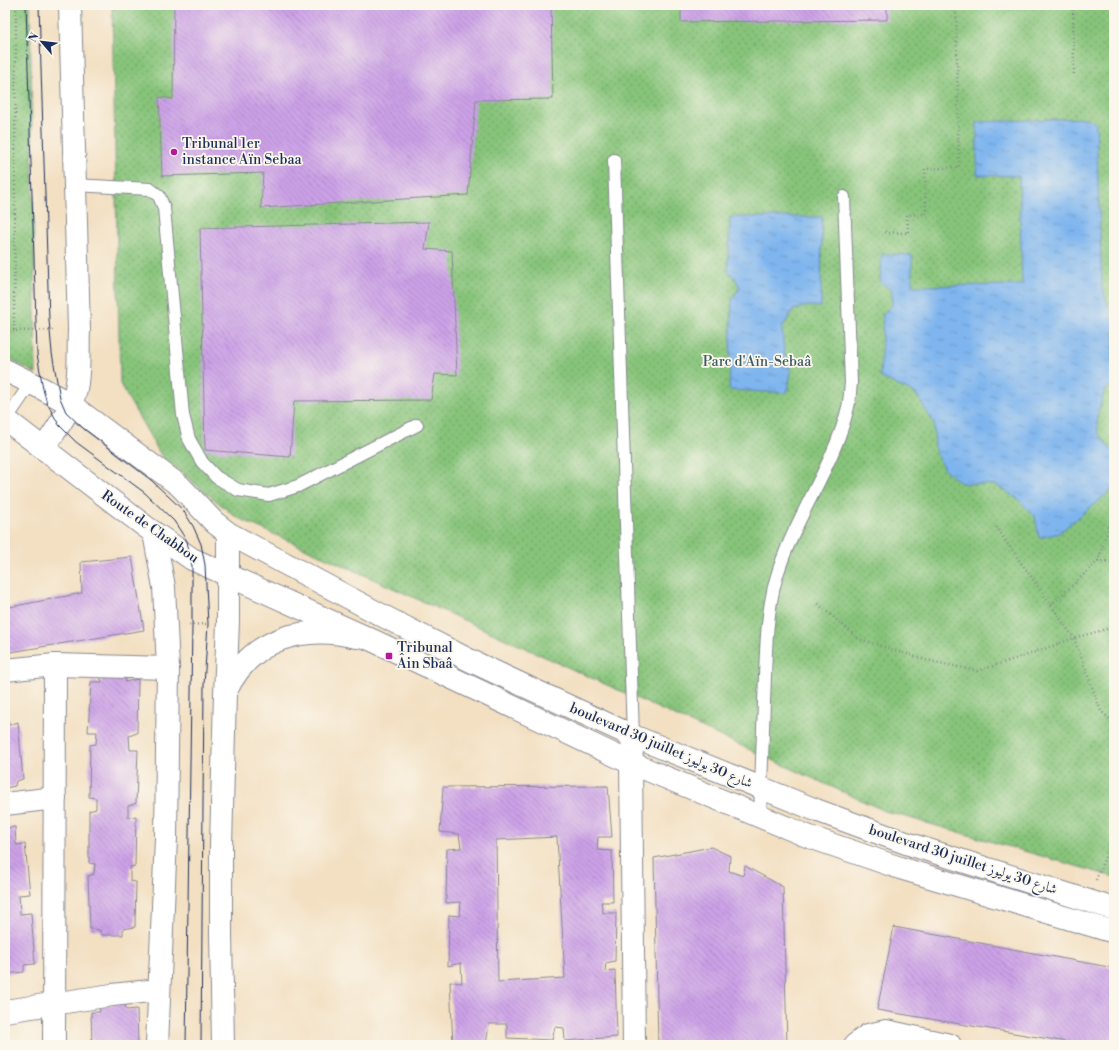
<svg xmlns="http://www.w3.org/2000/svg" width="1119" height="1050" font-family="'Libre Bodoni',Amiri,serif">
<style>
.park{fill:url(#park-dots);stroke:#517a6c}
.water{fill:url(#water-ripples);stroke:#4d72a6}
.building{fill:url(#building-back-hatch);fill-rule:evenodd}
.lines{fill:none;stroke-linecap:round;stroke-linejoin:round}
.service-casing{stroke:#878890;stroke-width:14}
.minor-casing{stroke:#878890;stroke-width:24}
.tertiary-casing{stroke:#878890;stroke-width:24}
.path{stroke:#878890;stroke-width:2.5;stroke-dasharray:1 3;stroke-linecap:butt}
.service{stroke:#fff;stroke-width:12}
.minor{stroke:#fff;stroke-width:22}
.tertiary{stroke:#fff;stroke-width:22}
.tram{stroke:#1b2f5e;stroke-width:1}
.poi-dot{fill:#b5179e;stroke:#fbf7ec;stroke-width:1.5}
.labels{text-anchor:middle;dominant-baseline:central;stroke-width:3.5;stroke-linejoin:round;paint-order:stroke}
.poi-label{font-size:14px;fill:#1b2f5e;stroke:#fbf7ec;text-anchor:start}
.park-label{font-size:14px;fill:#3b5c66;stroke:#fbf7ec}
.street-label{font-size:14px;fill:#1b2f5e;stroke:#fbf7ec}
</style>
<defs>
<pattern id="park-dots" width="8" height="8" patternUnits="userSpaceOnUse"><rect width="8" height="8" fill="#87c47a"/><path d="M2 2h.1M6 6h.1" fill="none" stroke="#6ea067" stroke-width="1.8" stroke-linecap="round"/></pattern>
<pattern id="water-ripples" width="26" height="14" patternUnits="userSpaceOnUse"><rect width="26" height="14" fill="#7fb5ee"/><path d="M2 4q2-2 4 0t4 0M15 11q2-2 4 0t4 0" fill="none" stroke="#6794c4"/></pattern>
<pattern id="building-back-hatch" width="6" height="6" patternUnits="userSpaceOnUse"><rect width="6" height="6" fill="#cca1e7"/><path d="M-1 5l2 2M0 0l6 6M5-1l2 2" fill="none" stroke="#a584be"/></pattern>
</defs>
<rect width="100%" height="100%" fill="#fbf7ec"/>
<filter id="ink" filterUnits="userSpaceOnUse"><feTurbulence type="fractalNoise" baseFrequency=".025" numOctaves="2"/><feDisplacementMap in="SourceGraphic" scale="8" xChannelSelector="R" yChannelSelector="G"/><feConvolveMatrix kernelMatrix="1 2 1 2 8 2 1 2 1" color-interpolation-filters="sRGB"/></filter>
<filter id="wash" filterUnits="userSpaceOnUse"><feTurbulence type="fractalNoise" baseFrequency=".012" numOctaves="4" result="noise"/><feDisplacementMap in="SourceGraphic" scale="16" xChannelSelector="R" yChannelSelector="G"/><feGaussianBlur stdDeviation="0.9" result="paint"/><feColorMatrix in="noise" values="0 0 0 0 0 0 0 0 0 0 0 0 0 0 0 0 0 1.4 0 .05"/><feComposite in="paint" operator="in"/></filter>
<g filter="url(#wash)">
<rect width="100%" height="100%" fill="#f3e0c3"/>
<g class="park">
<polygon points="5,5 30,5 36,374 5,356"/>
<polygon points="112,5 1114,5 1114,877 885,811 236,517 162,457 120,384"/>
</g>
<g class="water">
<polygon points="1086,118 1096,123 1102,287 1114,324 1114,383 1105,390 1097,416 1098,433 1110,449 1114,450 1114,488 1059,533 1039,538 1035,517 1018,499 996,485 961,483 943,468 935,450 934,423 916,394 880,377 883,314 892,305 892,291 880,282 882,254 912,255 912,286 1022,285 1019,176 977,175 977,122"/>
<polygon points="730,217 822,217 821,307 808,306 793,310 782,328 784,352 791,372 787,393 729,390 732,299 740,288 735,278 728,271"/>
</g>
<g id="blocks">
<g class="building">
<polygon points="174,5 551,5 553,99 476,100 468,195 261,208 263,173 162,176 159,97 173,99"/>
<polygon points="681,5 887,5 887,20 681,22"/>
<polygon points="429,222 425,249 452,251 457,375 435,374 431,400 294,401 290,457 205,450 200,228"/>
<polygon points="132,557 144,630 5,653 5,608 82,593 81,562"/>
<polygon points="127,674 125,682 138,679 137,733 129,736 130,750 138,750 136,803 128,806 128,818 136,816 135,866 130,867 130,881 136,882 135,927 123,929 123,935 102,935 100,930 90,929 88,876 94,874 95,864 89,863 89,811 96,809 96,798 89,797 90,745 96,744 97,732 88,732 91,682 102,682 100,676"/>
<polygon points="8,719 9,725 18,722 23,779 16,781 15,786 5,788 5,720"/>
<path d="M 608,786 L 612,837 L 598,837 L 597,850 L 612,851 L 613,902 L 601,902 L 603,913 L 616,913 L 615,961 L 606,963 L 605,971 L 615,970 L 617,1037 L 565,1041 L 564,1028 L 555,1027 L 552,1040 L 507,1038 L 507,1024 L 489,1024 L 486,1045 L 453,1044 L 450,982 L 462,983 L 461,963 L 448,966 L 449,915 L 460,916 L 461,902 L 446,903 L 447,849 L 461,848 L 459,834 L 440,832 L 443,787 ZM 557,837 L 565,978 L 498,982 L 496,840 Z"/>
<polygon points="15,827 16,845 25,844 30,894 19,895 20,914 31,913 35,964 24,965 24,972 5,974 5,828"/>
<polygon points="711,847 730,856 729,871 743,876 745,866 783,887 787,1045 658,1045 654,858"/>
<polygon points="894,927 1114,968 1114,1045 1085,1045 877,1010"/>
<polygon points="125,1003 126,1010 137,1009 138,1045 92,1045 91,1012 100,1012 99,1005"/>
</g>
</g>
</g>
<g filter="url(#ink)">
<use href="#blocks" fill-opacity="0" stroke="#878890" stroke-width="1"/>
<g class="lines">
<g class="service-casing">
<g id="service">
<polyline points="614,160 633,736"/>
<polyline points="74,185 150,189 159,196 164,208 183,415 189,439 202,462 216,477 238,490 269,495 298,486 417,425"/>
<polyline points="5,421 31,383"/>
<path d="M 760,817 C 761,779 763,741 764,702 C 766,661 765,619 776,579 C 793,519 834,467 848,407 C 850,399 850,390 851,383 L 844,197"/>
</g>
</g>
<g class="minor-casing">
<g id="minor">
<path d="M 44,449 C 55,430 71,411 76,389 C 80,370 78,349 79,330 L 70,5"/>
<polyline points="154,533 164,587 168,668 166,838 157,1045"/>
<polyline points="5,670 55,665 168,668"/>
<path d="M 226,691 C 251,638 303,624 357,637"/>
<polyline points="633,736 631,763 634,1045"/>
<polyline points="5,804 55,798"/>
<polyline points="5,1011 112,995 159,990"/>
<polyline points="54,1045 55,665"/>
<polyline points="223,1045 221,934 221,846 225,694 228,622 228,533"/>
<polyline points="855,1045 868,1035 886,1031 950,1045"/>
</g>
</g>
<g class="tertiary-casing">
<g id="tertiary">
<polyline points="5,370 43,389 70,404 180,486 214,522 228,533 385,617 469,660 633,736 816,810 906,843 1114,909"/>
<polyline points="5,419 146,527 192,559 374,641 631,763 807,836 900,868 1114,932"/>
</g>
</g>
<g class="path">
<polyline points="16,5 14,331 56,330"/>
<polyline points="1073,5 1074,75"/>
<polyline points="885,232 908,233 907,215 926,214 925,169 959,167 956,5"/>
<polyline points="5,331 14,331"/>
<polyline points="996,527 1074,638 1101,711 1114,723"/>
<polyline points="1098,561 1114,562"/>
<polyline points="818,604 859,639 926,660 977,671 1024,656 1074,638 1114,627"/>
<polyline points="1051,605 1098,561 1109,525 1114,516"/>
<polyline points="189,625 206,624"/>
<polyline points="1096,880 1114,834"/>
</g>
<use href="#service" class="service"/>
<use href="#minor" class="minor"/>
<use href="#tertiary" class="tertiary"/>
<g class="tram">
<polyline points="26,5 37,354 43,389 47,403 59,425 76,442 145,493 174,521 187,541 192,566 192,625 186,1045"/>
<polyline points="39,5 49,320 52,353 60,398 66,412 84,429 151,480 183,510 193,526 201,544 205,565 208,624 204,685 201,1045"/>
</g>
</g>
</g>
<g class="poi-dot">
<circle cx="174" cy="152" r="4"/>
<rect x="385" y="652" width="8" height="8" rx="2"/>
</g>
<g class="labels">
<g class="poi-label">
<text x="182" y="144">Tribunal 1er<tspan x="182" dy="16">instance Aïn Sebaa</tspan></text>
<text x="397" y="648">Tribunal<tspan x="397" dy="16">Âin Sbaâ</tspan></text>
</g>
<g class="park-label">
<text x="757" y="362">Parc d'Aïn-Sebaâ</text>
</g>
<g class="street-label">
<text transform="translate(150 527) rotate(35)">Route de Chabbou</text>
<text transform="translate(661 746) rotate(23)">boulevard 30 juillet شارع 30 يوليوز</text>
<text transform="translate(963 860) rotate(18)">boulevard 30 juillet شارع 30 يوليوز</text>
</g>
</g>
<rect width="1119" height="1050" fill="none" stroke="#fbf7ec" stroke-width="20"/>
<g transform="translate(42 42) rotate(298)" stroke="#fbf7ec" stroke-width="3" paint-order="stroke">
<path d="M0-3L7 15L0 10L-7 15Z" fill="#1b2f5e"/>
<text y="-6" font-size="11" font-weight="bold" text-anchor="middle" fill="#1b2f5e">N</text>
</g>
</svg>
